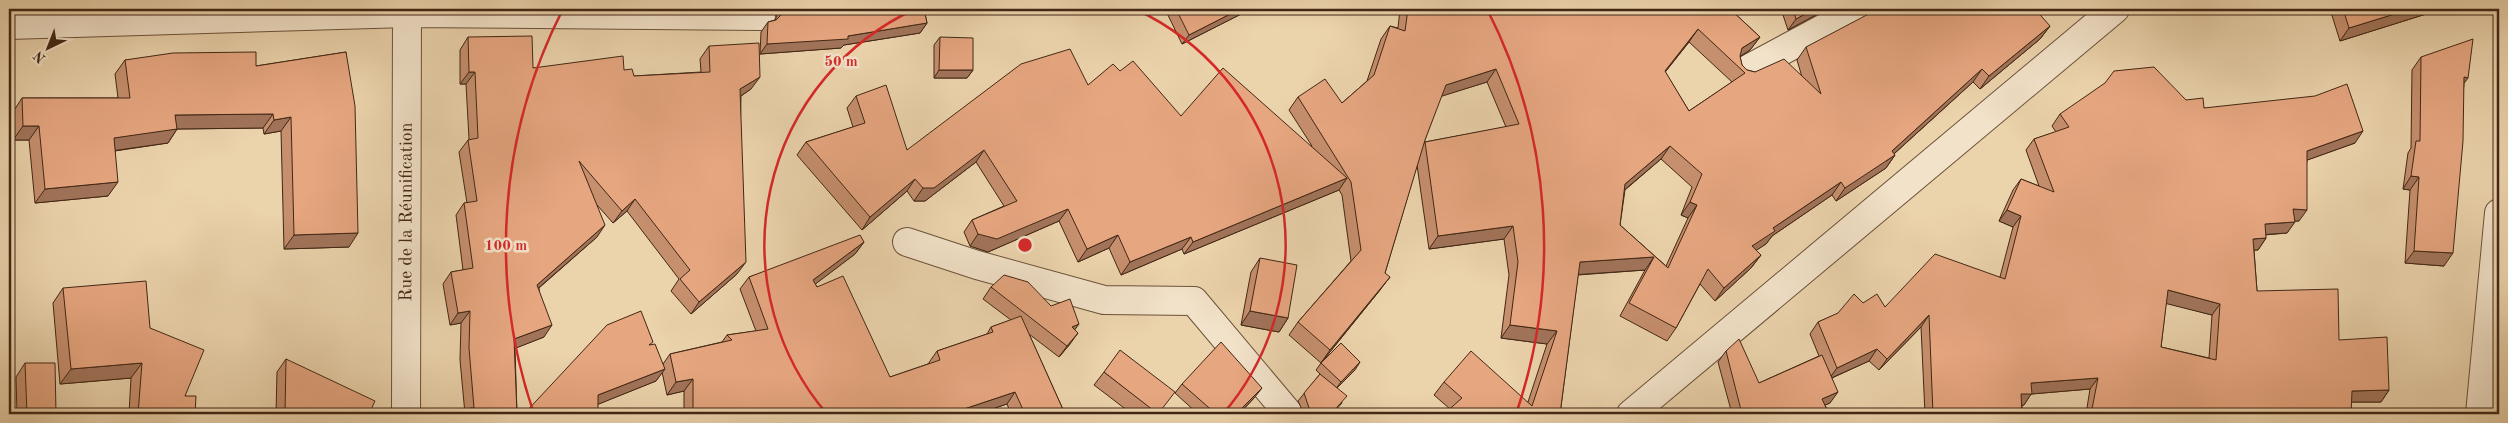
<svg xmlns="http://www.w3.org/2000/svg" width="2508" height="423" font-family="'Old Standard TT',serif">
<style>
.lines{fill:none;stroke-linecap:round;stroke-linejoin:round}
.minor-casing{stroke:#6c523a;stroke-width:30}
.minor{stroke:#f2e2c9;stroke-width:28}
.wall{fill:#c68f6e;stroke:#422714;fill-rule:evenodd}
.shaded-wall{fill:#a1745a;stroke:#422714}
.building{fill:#e6a680;stroke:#422714;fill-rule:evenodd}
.ring{fill:none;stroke:#d62828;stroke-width:2.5}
.labels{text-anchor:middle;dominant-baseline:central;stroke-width:5;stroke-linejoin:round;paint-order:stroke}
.street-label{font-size:18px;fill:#422714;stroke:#f2e2c9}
.centre{fill:#d62828;stroke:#f2e2c9;stroke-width:2.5}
.ring-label{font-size:15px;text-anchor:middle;font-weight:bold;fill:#d62828;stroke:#f2e2c9;stroke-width:5;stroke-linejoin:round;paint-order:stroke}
</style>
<rect width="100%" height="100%" fill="#ebd3ac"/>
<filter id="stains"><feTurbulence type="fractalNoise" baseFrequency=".004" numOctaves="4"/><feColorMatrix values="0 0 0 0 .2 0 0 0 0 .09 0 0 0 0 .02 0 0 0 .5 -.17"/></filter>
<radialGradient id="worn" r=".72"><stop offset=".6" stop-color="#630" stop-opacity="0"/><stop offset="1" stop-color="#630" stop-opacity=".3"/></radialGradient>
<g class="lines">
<g class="minor-casing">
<g id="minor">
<polyline points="9,25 407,13 761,16"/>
<polyline points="1746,70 1860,9"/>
<polyline points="907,242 977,265 1104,300 1194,301 1289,414"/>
<path id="s1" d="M 406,414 L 407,9"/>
<polyline points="1631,414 2115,9"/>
<polyline points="2480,414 2499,213"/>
</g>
</g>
<use href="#minor" class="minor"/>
</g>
<g class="wall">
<polygon points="775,9 924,9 927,23 920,33 844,45 841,48 760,54 761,32 768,22 775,20 777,16"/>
<polygon points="1165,9 1251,9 1182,44"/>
<path d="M 1400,9 L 1730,9 L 1760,37 L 1750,50 L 1740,57 L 1742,65 L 1747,70 L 1755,72 L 1802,77 L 1797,60 L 1806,47 L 2050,26 L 2040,39 L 1980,89 L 1973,82 L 1894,154 L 1895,155 L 1886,168 L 1836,201 L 1832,195 L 1772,236 L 1766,244 L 1756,250 L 1761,255 L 1751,268 L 1715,301 L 1700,284 L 1676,328 L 1667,341 L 1620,316 L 1645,270 L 1578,275 L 1560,414 L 1450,409 L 1434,395 L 1444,382 L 1528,402 L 1547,344 L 1501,338 L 1509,275 L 1504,239 L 1429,249 L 1417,165 L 1385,273 L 1380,290 L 1321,363 L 1289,335 L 1298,322 L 1351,261 L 1342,195 L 1339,190 L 1184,254 L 1182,249 L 1121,275 L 1109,248 L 1078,262 L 1059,221 L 988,252 L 970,246 L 964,232 L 972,220 L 1004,206 L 976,162 L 925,201 L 914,201 L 907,191 L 862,230 L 797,155 L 806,142 L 853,127 L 847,108 L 856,96 L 907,150 L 1088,85 L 1120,71 L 1181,116 L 1312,146 L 1289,110 L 1298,97 L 1342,103 L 1367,81 L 1381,39 L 1390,26 L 1398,28 ZM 1689,42 L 1732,82 L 1689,111 L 1665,72 ZM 1487,82 L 1506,127 L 1425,142 L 1423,145 L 1441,96 ZM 1661,159 L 1692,187 L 1681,215 L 1688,218 L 1666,266 L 1620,225 L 1625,190 Z"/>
<polygon points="1781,9 1827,9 1788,30"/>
<polygon points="2299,9 2313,9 2305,15"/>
<polygon points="2330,9 2442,9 2340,41"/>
<polygon points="468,37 533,68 624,70 634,76 701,72 700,59 709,46 751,89 741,96 737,274 691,314 671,291 679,279 627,211 613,223 597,205 597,237 539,288 544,337 515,348 517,414 465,414 460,360 461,323 450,325 443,284 451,272 463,270 456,215 464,203 467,203 459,152 468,140 469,139 466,84 460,84 460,50"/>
<polygon points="940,37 973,70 967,78 934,78 934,45"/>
<polygon points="346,52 349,247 284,249 281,131 264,134 263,128 177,129 168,143 115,151 108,196 35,203 29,140 13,140 13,112 22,98 118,98 115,74 125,60 256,66"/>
<polygon points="2421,57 2464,84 2444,266 2405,263 2410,190 2403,189 2408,153 2411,148 2412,70"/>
<path d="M 2186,100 L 2204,108 L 2355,143 L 2307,160 L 2299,221 L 2295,221 L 2287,233 L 2265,235 L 2266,238 L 2258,250 L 2254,250 L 2257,291 L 2339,340 L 2389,390 L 2381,402 L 2351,402 L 2351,414 L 2086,414 L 2090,389 L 2031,394 L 2024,405 L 2022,405 L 2022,414 L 1925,414 L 1921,327 L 1879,370 L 1869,361 L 1832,378 L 1830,403 L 1825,405 L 1829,414 L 1732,414 L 1718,362 L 1726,351 L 1759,383 L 1819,356 L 1810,334 L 1818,322 L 1863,303 L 1885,307 L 2000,277 L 2013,227 L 1999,221 L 2013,190 L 2021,179 L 2039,186 L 2026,150 L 2034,139 L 2056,132 L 2052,126 L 2060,114 ZM 2166,303 L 2212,315 L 2209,358 L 2161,347 Z"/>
<polygon points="864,242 855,254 815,284 890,377 928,364 937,351 987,334 991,327 1011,320 983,299 991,287 1075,330 1070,344 1059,357 1029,334 1065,414 1011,414 1007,404 977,414 684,414 684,391 667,395 662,372 656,381 598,404 524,414 651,345 663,364 670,354 722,342 727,335 756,331 740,289 749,277"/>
<polygon points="1260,258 1288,318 1279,332 1241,325 1251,272"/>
<polygon points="63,288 150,328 195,414 129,414 131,378 60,384 53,303"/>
<polygon points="286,359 369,414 276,414 277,372"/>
<polygon points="25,363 56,414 17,414 16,377"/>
<polygon points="1321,363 1355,370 1337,388 1342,403 1332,414 1304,414 1298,401 1320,374 1316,370"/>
<polygon points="1104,372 1159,414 1132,414 1094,385"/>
<polygon points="1182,384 1255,397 1239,414 1198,414 1175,393"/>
</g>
<g class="shaded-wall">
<polygon points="1240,9 1251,9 1182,44 1189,35"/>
<polygon points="1814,9 1827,9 1788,30 1796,19"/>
<polygon points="2310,9 2313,9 2305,15"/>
<polygon points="2411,9 2442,9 2340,41 2349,28"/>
<polygon points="927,23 920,33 844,45 841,48 760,54 767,44 848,36"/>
<polygon points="2050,26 2040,39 1980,89 1989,76"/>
<polygon points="1698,29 1689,42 1655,85 1665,71"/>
<polygon points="1760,37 1750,50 1733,61 1742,48"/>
<polygon points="1496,69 1487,82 1436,98 1446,85"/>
<polygon points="1982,69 1973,82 1886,161 1895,155 1886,168 1836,201 1845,188 1892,151"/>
<polygon points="939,70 973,70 967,78 934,78"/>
<polygon points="469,72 475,72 466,84 460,84"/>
<polygon points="760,77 751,89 732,102 740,89"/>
<polygon points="2464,77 2468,78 2459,90"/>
<polygon points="273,114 263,128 177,129 168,143 104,152 114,138 175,115"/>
<polygon points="291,117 281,131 264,134 274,120"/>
<polygon points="23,126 39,126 29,140 13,140"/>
<polygon points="2363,131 2355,143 2299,163 2307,151"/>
<polygon points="1670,146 1661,159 1616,197 1625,184"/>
<polygon points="984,150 976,162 925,201 914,201 923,188"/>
<polygon points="2411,176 2419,177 2410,190 2403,189"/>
<polygon points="1347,178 1339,190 1184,254 1193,242"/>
<polygon points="915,179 907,191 862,230 870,217"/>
<polygon points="118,182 108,196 35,203 45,189"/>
<polygon points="1841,182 1832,195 1772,236 1766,244 1743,259 1752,246 1773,228"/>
<polygon points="635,199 627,211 613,223 622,211"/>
<polygon points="1690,202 1697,205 1688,218 1681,215"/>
<polygon points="1068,209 1059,221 988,252 970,246 978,234"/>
<polygon points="2293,209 2307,210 2299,221 2285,221"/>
<polygon points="2007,210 2021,216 2013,227 1999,221"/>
<polygon points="2295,222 2287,233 2257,235 2265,224"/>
<polygon points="605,225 597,237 528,297 537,285"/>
<polygon points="1513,226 1504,239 1429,249 1438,236"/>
<polygon points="358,233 349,247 284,249 294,235"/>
<polygon points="1118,235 1109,248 1078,262 1087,249"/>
<polygon points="1191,237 1182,249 1121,275 1130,262"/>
<polygon points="2266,238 2258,250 2245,250 2253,239"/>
<polygon points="864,242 855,254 805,292 813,280"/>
<polygon points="2414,251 2453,253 2444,266 2405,263"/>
<polygon points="1761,255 1751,268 1715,301 1724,288"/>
<polygon points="1654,257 1645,270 1571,275 1580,262"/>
<polygon points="746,262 737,274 691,314 699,302"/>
<polygon points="1390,277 1380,290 1321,363 1330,350"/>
<polygon points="2168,290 2220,304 2212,315 2160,302"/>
<polygon points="470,311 461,323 450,325 458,313"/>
<polygon points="1250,311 1288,318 1279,332 1241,325"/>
<polygon points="1929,315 1921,327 1879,370 1887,359"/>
<polygon points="1079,324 1071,335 1072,327"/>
<polygon points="552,325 544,337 506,352 514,339"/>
<polygon points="1510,325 1557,331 1547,344 1501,338"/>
<polygon points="1078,333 1070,344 1059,357 1067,346"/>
<polygon points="1877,349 1869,361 1829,379 1837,368"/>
<polygon points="1360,362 1355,370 1335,390 1341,382"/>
<polygon points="142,363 131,378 60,384 71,369"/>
<polygon points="665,369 656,381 589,408 598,395"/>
<polygon points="2098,378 2090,389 2031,394 2024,405 2013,406 2021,394 2031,383"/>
<polygon points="693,379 684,391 667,395 676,382"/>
<polygon points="1262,388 1255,397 1239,414 1236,414"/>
<polygon points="2389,390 2381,402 2344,402 2352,391"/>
<polygon points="1015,392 1007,404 977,414 949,414"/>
<polygon points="1838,392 1830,403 1814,410 1822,399"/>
</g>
<g class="building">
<polygon points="783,9 924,9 927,23 848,36 848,39 767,44 768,22 776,20 781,15"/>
<polygon points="1176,9 1240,9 1189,35"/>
<path d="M 1408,9 L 1730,9 L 1760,37 L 1742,48 L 1740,56 L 1742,65 L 1747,70 L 1755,72 L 1784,59 L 1821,94 L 1806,47 L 1878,9 L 2035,9 L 2050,26 L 1989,76 L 1982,69 L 1892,151 L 1895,155 L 1845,188 L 1841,182 L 1773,228 L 1775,231 L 1752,246 L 1761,255 L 1724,288 L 1708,269 L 1676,328 L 1629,303 L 1654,257 L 1580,262 L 1560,414 L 1444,414 L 1462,398 L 1444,382 L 1471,351 L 1532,406 L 1557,331 L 1510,325 L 1518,262 L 1513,226 L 1438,236 L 1425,142 L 1519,124 L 1496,69 L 1446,85 L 1425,140 L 1385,273 L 1390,277 L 1330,350 L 1298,322 L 1361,250 L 1351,182 L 1298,97 L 1325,79 L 1342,103 L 1374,75 L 1390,26 L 1405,31 ZM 1698,29 L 1745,73 L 1689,111 L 1665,71 ZM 1670,146 L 1702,174 L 1690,202 L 1697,205 L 1668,268 L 1620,225 L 1625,184 Z"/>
<polygon points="1793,9 1814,9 1796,19"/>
<polygon points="2343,9 2411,9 2349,28"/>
<polygon points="532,36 533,68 623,56 624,70 632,69 634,76 710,72 709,46 759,43 760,77 740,89 746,262 699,302 680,279 690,270 635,199 622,211 579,161 605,225 537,285 552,325 514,339 517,414 470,414 470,408 474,408 469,348 470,311 458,313 451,272 473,268 464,203 477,201 468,140 478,138 475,72 469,72 468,37"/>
<polygon points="940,37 973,38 973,70 939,70"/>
<polygon points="2473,39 2468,78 2464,77 2463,141 2453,253 2414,251 2419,177 2411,176 2416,141 2420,141 2421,57"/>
<polygon points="1070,49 1088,85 1113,64 1120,71 1133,61 1181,116 1223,68 1347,178 1193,242 1191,237 1130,262 1118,235 1087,249 1068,209 997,239 978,234 972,220 1017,201 984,150 934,188 923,188 915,179 870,217 806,142 865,123 856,96 886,85 907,150 1021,64"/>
<polygon points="256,52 256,66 346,52 355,106 358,233 294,235 291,117 274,120 273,114 175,115 177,129 114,138 118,182 45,189 39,126 23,126 22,98 130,98 125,60 173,53"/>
<path d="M 2154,67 L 2186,100 L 2203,98 L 2204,108 L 2315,96 L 2347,84 L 2363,131 L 2307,151 L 2307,210 L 2293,209 L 2295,222 L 2265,224 L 2266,238 L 2253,239 L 2257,291 L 2338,289 L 2339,340 L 2387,337 L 2389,390 L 2352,391 L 2351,414 L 2091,414 L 2098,378 L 2031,383 L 2032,394 L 2021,394 L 2022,414 L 1933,414 L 1929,315 L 1887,359 L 1877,349 L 1837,368 L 1818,322 L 1838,313 L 1854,294 L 1863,303 L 1877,294 L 1885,307 L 1935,254 L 2005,279 L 2021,216 L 2007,210 L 2021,179 L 2054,192 L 2034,139 L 2069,127 L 2060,114 L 2105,83 L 2114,71 ZM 2168,290 L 2220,304 L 2216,360 L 2161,347 Z"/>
<polygon points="860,235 864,242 813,280 817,287 843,276 890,377 940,360 937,351 993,332 991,327 1021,316 1065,414 1025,414 1015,392 949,414 693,414 693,379 676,382 670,354 732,340 727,335 768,329 749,277"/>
<polygon points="1260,258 1297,265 1288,318 1250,311"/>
<polygon points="1004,275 1028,282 1051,306 1070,299 1079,324 1072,327 1078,333 1067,346 991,287"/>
<polygon points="146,281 150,328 204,350 185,396 196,396 195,414 138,414 142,363 71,369 63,288"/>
<polygon points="641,311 653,342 649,345 655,344 665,369 598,395 598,414 524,414 607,325"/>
<polygon points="1739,339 1759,383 1822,355 1838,392 1822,399 1829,414 1742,414 1726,351"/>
<polygon points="1221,342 1262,388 1236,414 1216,414 1182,384"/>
<polygon points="1341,343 1360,362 1341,382 1321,363"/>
<polygon points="1120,350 1175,392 1158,414 1104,372"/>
<polygon points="286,359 375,401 369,414 285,414"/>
<polygon points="25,363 55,363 56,414 27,414"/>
<polygon points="1320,374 1347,396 1331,414 1318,414 1309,408 1304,393"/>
</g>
<g class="ring">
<path d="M827 414A260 260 0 0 1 915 9M1135 9A260 260 0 0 1 1223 414"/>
<path d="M534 414A519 519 0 0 1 563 9M1487 9A519 519 0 0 1 1516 414"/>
</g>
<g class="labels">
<g class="street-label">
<text stroke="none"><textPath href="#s1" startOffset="202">Rue de la Réunification</textPath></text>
</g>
</g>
<circle cx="1025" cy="245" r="8" class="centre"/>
<g class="ring-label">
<text x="841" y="66">50 m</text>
<text x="506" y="250">100 m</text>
</g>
<rect width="2508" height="423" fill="none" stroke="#ebd3ac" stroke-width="30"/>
<rect x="10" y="10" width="2488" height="403" fill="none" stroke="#422714" stroke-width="2.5"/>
<rect x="15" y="15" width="2478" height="393" fill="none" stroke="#422714"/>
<g transform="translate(48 48) rotate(223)" stroke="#f2e2c9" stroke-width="4" paint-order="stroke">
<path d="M0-4L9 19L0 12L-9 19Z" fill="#422714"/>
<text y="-8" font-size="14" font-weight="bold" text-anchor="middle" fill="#422714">N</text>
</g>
<rect width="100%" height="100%" filter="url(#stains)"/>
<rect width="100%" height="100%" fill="url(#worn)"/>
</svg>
